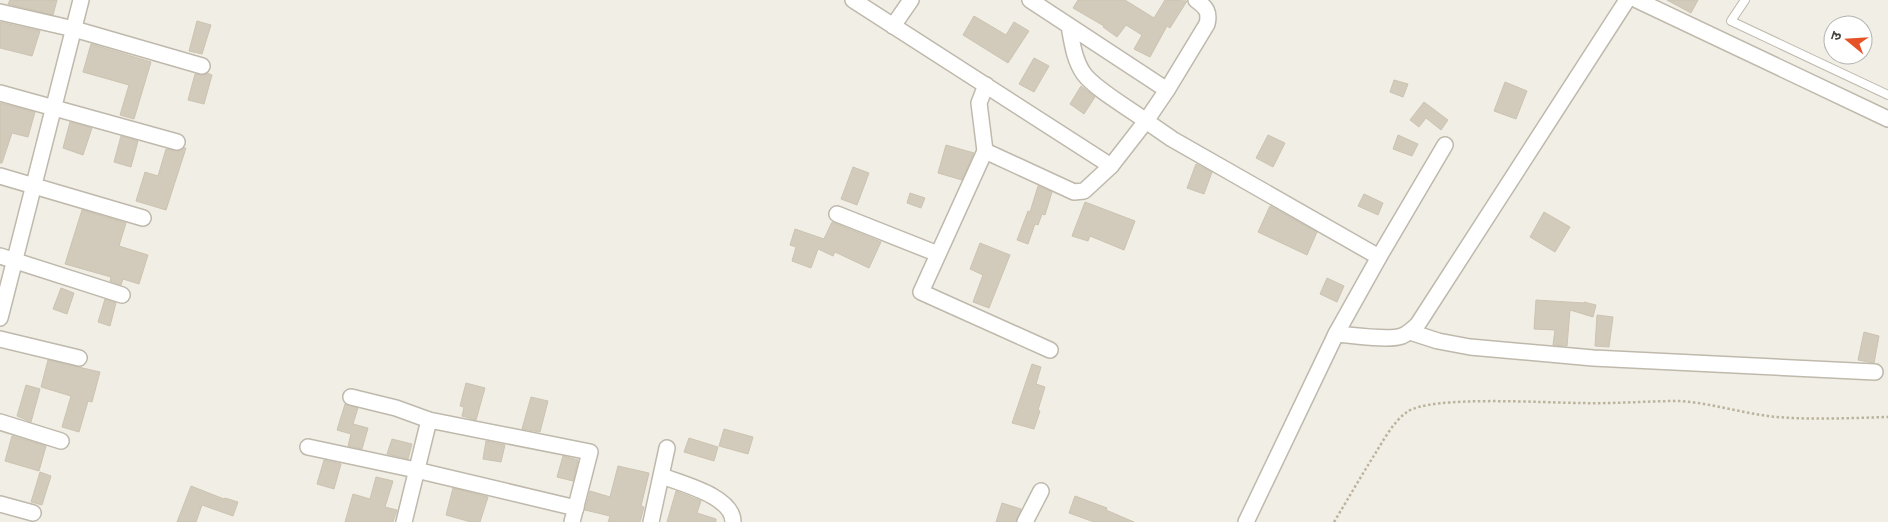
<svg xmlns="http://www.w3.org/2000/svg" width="1888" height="522" font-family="Karla,'Noto Sans Devanagari',sans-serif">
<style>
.building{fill:#d2cbbc;stroke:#ccc3b0}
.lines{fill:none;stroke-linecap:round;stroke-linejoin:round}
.service-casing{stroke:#bfb9ac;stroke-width:10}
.minor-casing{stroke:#bfb9ac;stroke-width:18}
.path{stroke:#bcb39c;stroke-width:2.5;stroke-dasharray:2.5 2.5;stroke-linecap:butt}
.service{stroke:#fff;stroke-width:8}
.minor{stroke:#fff;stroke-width:15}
</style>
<rect width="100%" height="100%" fill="#f1eee6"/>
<g class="building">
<polygon points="10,0 57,0 53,15 8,4"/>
<polygon points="1078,0 1125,0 1154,18 1165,0 1187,1 1170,28 1167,26 1150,57 1134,49 1142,35 1126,25 1117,37 1103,27 1104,26 1073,8"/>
<polygon points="1667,0 1698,0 1691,13"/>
<polygon points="974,16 1006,35 1014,22 1029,31 1008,63 963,35"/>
<polygon points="197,21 211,25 202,54 189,51"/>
<polygon points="0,22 40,31 32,56 0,48"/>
<polygon points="91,44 151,62 134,119 120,115 129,85 83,72"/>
<polygon points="1034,58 1049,66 1034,92 1019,84"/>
<polygon points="207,73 212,75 204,104 188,100 195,74 204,75"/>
<polygon points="1394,80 1408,84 1403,97 1390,92"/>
<polygon points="1505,82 1527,91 1516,119 1494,111"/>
<polygon points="1081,86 1095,97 1084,114 1070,104"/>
<polygon points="1424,102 1448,120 1441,130 1426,118 1419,127 1410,120"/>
<polygon points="0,103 35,112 28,137 12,133 2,163 0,163"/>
<polygon points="70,122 92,128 83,155 63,148"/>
<polygon points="1268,135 1285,143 1273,167 1256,158"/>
<polygon points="1398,135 1418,144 1412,156 1393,149"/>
<polygon points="121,136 138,141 131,167 114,162"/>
<polygon points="946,145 974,153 962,180 938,173"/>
<polygon points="184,148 186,148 166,210 136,201 145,172 158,176 166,149 179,151"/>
<polygon points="1196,164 1212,172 1204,194 1187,188"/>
<polygon points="853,167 869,173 857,205 841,199"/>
<polygon points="1038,186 1052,192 1045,215 1042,214 1038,225 1035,224 1028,244 1017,240 1028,211 1030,212"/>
<polygon points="910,193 925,198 921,208 907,203"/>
<polygon points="1364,194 1383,203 1378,215 1358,206"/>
<polygon points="1085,202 1135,221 1124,250 1090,236 1088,241 1072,236"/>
<polygon points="1270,206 1317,232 1307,255 1258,232"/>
<polygon points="82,210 126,223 119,246 148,255 139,284 123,279 121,285 110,281 111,277 65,264"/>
<polygon points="1544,212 1570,227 1555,252 1530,237"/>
<polygon points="832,222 881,242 869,268 835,252 833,256 818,249 811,268 792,261 796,247 790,245 795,229 824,239"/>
<polygon points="980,243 1010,255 989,308 973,302 983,275 970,269"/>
<polygon points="1327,278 1344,286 1337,302 1320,294"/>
<polygon points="61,288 74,293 67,314 53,309"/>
<polygon points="105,299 116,303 110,326 98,322"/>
<polygon points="1536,300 1584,303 1584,302 1596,305 1593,317 1570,310 1567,346 1553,345 1555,330 1534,329"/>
<polygon points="1597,315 1613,317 1609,347 1595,346"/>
<polygon points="1864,332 1879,336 1874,363 1858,360"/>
<polygon points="48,360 100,372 92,402 88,401 79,432 62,427 71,396 41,387"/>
<polygon points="1032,364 1041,367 1036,384 1045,387 1038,410 1040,411 1034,429 1012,423"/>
<polygon points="466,383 485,388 476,420 462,416 464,407 460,406"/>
<polygon points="26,385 40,389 31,422 17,416"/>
<polygon points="531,397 548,401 540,432 522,429"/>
<polygon points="345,404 358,408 353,424 368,428 362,449 348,446 351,434 337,430"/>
<polygon points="724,429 753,437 748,454 719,446"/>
<polygon points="12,436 46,446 39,471 5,461"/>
<polygon points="689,438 718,447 714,461 684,452"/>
<polygon points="392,439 412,444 408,459 387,454"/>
<polygon points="486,441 505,445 501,462 483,459"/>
<polygon points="563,456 578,460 573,481 557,477"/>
<polygon points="324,460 341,464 334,489 317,484"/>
<polygon points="618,466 649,473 641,506 644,507 640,522 608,522 610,516 585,510 590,491 610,497"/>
<polygon points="40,472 51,476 42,505 31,502"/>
<polygon points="376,477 393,481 385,507 397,510 393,522 345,522 353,494 370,499"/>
<polygon points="191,486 224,499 225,498 238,502 233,516 202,505 196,522 177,522"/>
<polygon points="453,488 488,497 480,522 471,522 446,515"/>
<polygon points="676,491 701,501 697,513 716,519 716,522 667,522"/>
<polygon points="1075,496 1107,508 1106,510 1134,522 1094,522 1069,513"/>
<polygon points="1002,503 1021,509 1016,522 996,522"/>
</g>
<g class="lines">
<g class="service-casing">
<polyline id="service" points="1745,0 1731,21 1888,95"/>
</g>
<g class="minor-casing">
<g id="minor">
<polyline points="853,0 1111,166 1146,121 1172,139 1379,257"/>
<path d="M 1030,0 L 1167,90 L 1146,121 C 1130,109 1095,89 1084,74 C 1074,60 1072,42 1069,26"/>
<polyline points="1637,0 1888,119"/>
<polyline points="0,12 74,29 202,66"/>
<polyline points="893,26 911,0"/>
<polyline points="986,85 979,103 985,151 921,292 1050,350"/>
<path d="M 1167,90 L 1207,24 C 1210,12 1206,7 1196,0"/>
<polyline points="0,93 177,142"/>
<polyline points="985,151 1074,192 1084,191 1111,166"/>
<polyline points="0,176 143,218"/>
<polyline points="837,214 938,254"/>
<polyline points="0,256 122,295"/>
<polyline points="0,318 81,0"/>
<polyline points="1410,332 1438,341 1470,347 1593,358 1875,372"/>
<polyline points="1336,334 1379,257 1445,145"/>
<polyline points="0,339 79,358"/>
<polyline points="351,397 396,408 429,420 590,452 572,522"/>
<polyline points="0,422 61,441"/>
<polyline points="308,447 416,470 576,508"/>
<path d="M 662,476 C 682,484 733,496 733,522"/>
<polyline points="0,504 33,513"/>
<polyline points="404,522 429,420"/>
<polyline points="651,522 667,448"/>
<polyline points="1025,522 1041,491"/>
<path d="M 1246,522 L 1336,334 C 1351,335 1389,341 1402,336 C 1409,333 1413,329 1418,324 L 1627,0"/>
</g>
</g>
<path class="path" d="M 1334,522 C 1348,499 1361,476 1375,454 C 1384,439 1394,421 1407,412 C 1430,395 1547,403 1581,403 C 1613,404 1646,401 1679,401 C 1712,403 1744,414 1777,417 C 1814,420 1851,418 1888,417"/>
<use href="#service" class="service"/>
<use href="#minor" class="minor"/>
</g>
<g transform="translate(1848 40) rotate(288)"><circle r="24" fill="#ffffff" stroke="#b4b2af"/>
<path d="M0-4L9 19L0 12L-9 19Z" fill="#e55228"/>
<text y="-8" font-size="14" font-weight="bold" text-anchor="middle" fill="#433f36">उ</text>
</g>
</svg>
